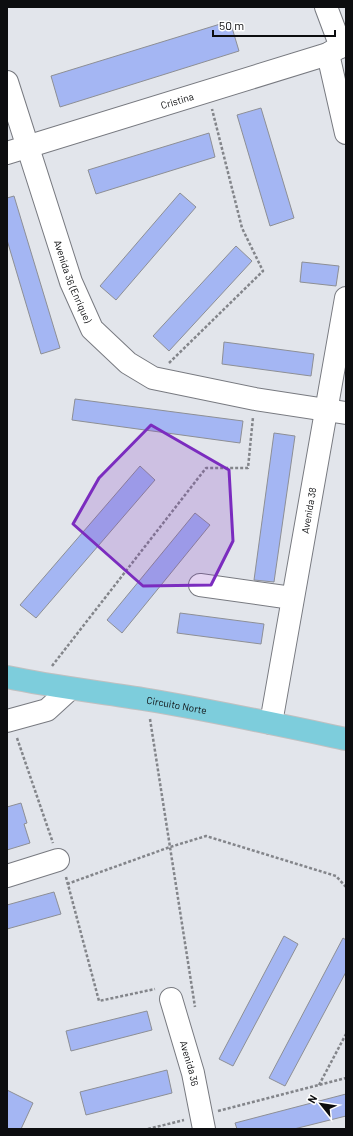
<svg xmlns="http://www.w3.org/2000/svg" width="353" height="1136" font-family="Barlow,sans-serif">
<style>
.building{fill:#a4b6f3;stroke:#8d8f95}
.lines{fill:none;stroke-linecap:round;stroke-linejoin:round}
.minor-casing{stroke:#787a80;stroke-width:24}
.major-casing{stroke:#c0c0c1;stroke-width:24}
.path{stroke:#83858a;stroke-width:2.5;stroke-dasharray:3 2;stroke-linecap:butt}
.minor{stroke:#fff;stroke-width:22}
.major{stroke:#7dcddc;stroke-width:22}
.marked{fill:#7b2cbf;fill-opacity:0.2;stroke:#7b2cbf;stroke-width:3;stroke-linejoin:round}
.labels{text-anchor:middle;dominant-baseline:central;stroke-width:3;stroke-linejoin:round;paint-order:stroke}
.street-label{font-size:10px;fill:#0c0d0f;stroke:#fff}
</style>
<rect width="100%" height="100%" fill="#e2e5eb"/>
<g class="building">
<polygon points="230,21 239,51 60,107 51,76"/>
<polygon points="261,108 294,218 270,226 237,115"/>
<polygon points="209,133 215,157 96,194 88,170"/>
<polygon points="180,193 196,207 116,300 100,286"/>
<polygon points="14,196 60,348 41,354 7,240 7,198"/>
<polygon points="236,246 252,261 169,351 153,336"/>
<polygon points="302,262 339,266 336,286 300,282"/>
<polygon points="224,342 314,354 311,376 222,364"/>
<polygon points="75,399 243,421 240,443 72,420"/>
<polygon points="274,433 295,436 274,582 254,580"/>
<polygon points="140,466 155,480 36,618 20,605"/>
<polygon points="195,513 210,525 122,633 107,620"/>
<polygon points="180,613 264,624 261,644 177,633"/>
<polygon points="21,803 27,823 24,824 30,843 7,850 7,807"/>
<polygon points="54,892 61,914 7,929 7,905"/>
<polygon points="284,936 298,944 233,1066 219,1059"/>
<polygon points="343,938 346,940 346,972 285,1086 269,1078"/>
<polygon points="147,1011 152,1030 71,1051 66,1031"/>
<polygon points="167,1070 172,1093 86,1115 80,1092"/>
<polygon points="7,1090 33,1103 21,1129 7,1129"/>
<polygon points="346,1094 346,1116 294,1129 237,1129 235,1123"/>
</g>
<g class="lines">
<g class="minor-casing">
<g id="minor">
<polyline points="326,7 341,47"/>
<polyline points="328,54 346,133"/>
<path id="s1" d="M 7,82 L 71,282 L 92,329 L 128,363 L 153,378 L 255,399 L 346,413"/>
<path id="s2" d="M 7,153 L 328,54 L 346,43"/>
<polyline points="200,585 292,598"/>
<polyline points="7,721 47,710 70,689"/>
<path id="s3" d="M 271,723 L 346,298"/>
<polyline points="7,876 58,860"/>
<path id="s4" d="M 171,999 L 193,1073 L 204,1129"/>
</g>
</g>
<g class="major-casing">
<g id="major">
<path id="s5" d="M 7,677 C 54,687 101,692 149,700 C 215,711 280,725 346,739"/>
</g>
</g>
<g class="path">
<polyline points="169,363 263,271 242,228 212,109"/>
<polyline points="52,666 206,468 248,468 253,417"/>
<polyline points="150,719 195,1007"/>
<polyline points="17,738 53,843"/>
<polyline points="66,877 99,1001 155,989"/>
<polyline points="67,884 170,847 206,836 336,876 346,887"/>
<polyline points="319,1085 346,1034"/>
<polyline points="218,1111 346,1078"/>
<polyline points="148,1129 184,1120"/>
</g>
<use href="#minor" class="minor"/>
<use href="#major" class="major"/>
</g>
<path class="marked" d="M 151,425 L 229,470 L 233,541 L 211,585 L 143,586 L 73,524 L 99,478 Z"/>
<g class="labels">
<g class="street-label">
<text stroke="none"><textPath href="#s2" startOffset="178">Cristina</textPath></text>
<text stroke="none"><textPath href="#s1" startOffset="210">Avenida 36 (Enrique)</textPath></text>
<text stroke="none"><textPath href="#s3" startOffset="216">Avenida 38</textPath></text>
<text stroke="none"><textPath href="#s5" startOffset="172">Circuito Norte</textPath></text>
<text stroke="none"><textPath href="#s4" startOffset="67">Avenida 36</textPath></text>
</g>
</g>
<rect width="353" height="1136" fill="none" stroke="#0c0d0f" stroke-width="16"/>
<g transform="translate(321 1104) rotate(300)" stroke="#ffffff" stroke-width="3" paint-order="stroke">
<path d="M0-3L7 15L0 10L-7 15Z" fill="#0c0d0f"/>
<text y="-6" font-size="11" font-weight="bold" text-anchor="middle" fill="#0c0d0f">N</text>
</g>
<path d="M213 30v6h122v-6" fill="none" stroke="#0c0d0f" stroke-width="2"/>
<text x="219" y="30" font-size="12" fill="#0c0d0f" stroke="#ffffff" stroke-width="3" paint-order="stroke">50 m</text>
</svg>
